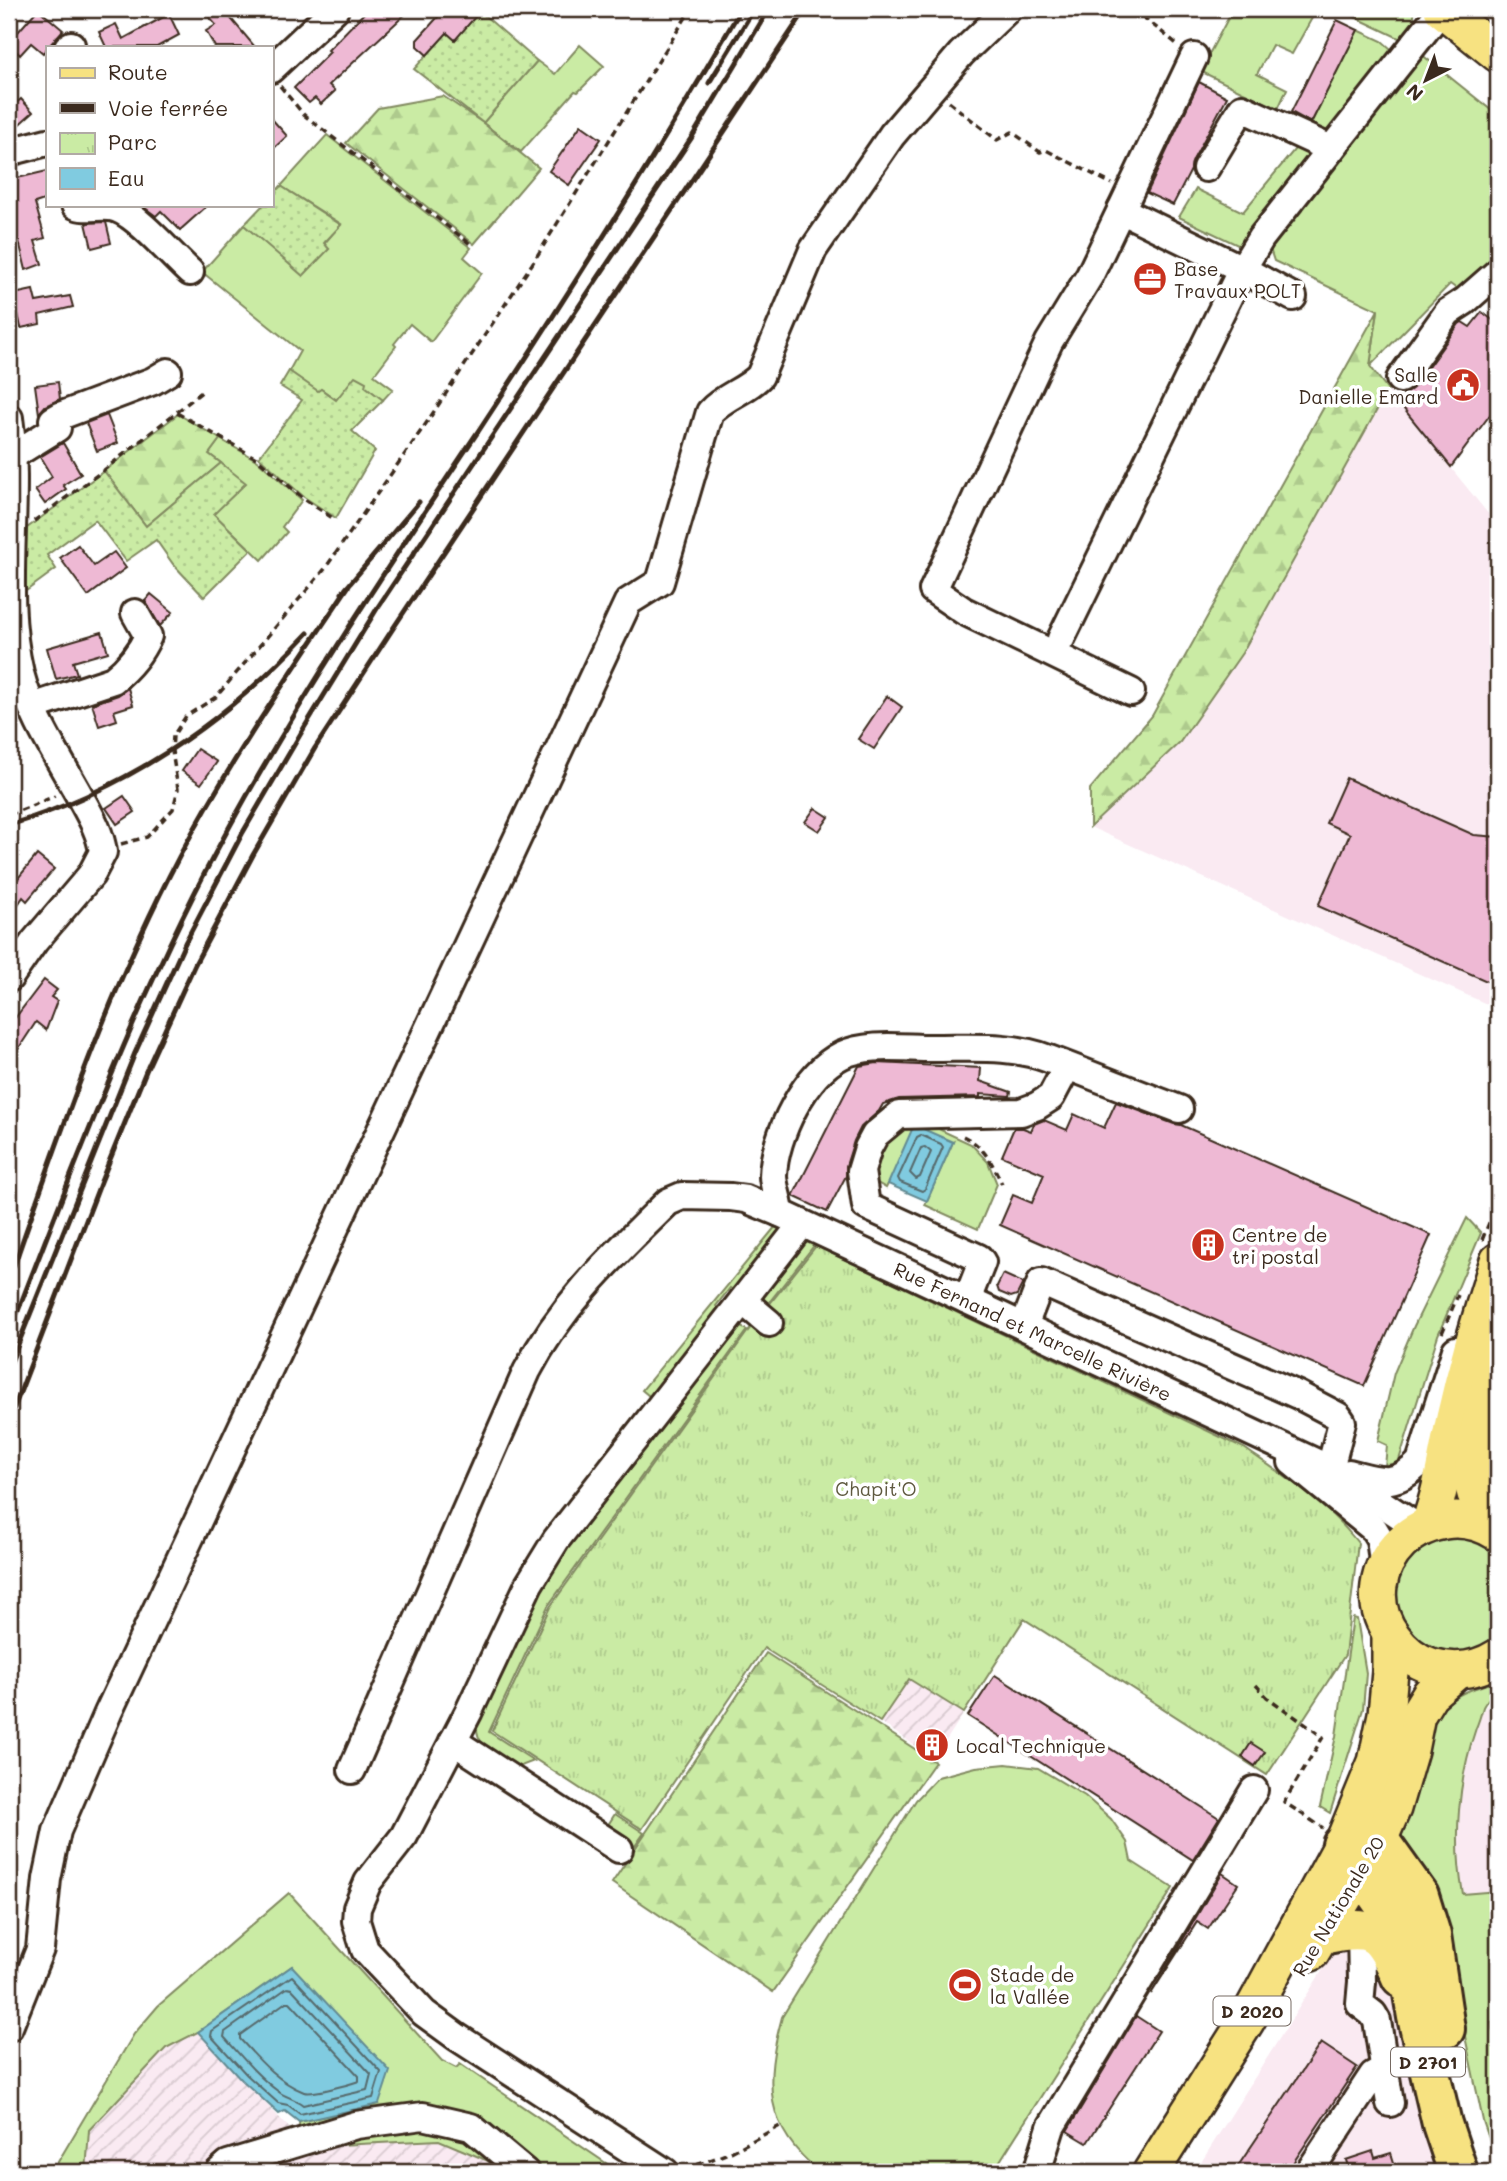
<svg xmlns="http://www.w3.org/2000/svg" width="1507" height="2181" font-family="Mali,sans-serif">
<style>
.built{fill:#faeaf2}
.industrial{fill:url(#industrial-furrows)}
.grass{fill:#caeba4;stroke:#828a61;stroke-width:2}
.forest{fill:url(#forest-firs);stroke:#828a61;stroke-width:2}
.park{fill:url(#park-tufts);stroke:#828a61;stroke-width:2}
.garden{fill:url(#garden-dots);stroke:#828a61;stroke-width:2}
.water{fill:#80cbe0;stroke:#648b92;stroke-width:2}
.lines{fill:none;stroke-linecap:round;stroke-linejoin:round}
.shore{stroke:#576a6c;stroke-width:2}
.building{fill:#eeb9d4;stroke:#3b2a1e;stroke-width:2}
.minor-casing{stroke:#3b2a1e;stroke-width:32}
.major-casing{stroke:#3b2a1e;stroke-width:40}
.highway-casing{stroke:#3b2a1e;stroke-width:44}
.path{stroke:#3b2a1e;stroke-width:3.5;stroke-dasharray:7 5;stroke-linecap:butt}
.minor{stroke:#fff;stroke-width:26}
.major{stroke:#f7e281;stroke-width:35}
.highway{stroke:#f7e281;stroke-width:38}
.rail{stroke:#3b2a1e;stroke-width:5}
.labels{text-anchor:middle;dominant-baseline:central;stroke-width:7;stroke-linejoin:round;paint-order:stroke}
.shield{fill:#fff;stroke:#766a62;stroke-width:2}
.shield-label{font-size:18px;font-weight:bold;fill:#3b2a1e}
.poi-label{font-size:19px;fill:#3b2a1e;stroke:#fff;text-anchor:start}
.street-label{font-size:19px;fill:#3b2a1e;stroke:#fff}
.park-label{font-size:19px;fill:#5f5a40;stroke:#fff}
</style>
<defs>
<pattern id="industrial-furrows" width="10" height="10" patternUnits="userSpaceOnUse" patternTransform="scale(1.75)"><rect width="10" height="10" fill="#faeaf2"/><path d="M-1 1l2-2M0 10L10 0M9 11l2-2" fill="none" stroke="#d7c9cf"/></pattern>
<pattern id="forest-firs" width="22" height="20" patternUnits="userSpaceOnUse" patternTransform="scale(1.75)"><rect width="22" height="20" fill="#caeba4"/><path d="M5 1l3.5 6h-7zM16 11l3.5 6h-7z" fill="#aeca8d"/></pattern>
<pattern id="park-tufts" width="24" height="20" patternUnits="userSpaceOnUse" patternTransform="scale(1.75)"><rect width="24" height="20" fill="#caeba4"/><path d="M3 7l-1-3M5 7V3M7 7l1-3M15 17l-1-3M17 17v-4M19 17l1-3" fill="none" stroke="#aeca8d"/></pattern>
<pattern id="garden-dots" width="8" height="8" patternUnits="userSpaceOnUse" patternTransform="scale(1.75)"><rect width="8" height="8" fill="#caeba4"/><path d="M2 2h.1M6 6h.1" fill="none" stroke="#aeca8d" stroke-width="1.8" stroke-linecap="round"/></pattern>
</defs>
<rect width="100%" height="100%" fill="#fff"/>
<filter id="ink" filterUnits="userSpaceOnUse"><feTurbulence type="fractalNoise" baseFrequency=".0143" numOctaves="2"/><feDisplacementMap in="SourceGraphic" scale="14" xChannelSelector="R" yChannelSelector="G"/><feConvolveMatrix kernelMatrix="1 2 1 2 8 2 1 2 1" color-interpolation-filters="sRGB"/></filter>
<g filter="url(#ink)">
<g class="built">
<polygon points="1388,390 1498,526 1498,1009 1090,827 1180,742 1242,653"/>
<polygon points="1498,1696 1498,2113 1465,1943 1455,1838 1462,1767 1474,1728 1486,1706"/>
<polygon points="1349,1940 1391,1968 1440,2172 1195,2172 1334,1952"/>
</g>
<g class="industrial">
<polygon points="909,1679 964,1713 934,1759 880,1722"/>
<polygon points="158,2006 198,2032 295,2134 439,2140 486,2160 503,2172 52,2172 134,2034"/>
</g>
<g class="grass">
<polygon points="1233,9 1317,9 1292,54 1272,45 1257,74 1287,89 1278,109 1200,71"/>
<path d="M 1338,9 L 1409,9 L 1414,12 C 1415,24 1410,31 1403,40 Z"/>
<polygon points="1358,30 1382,41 1398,55 1332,135 1311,123"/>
<polygon points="580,45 604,66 578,92 575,91 521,152 483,123 537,61 555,74"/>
<polygon points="1421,54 1491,110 1498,102 1498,262 1465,295 1450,284 1370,366 1378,310 1274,261 1270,249 1273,237"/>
<polygon points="327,135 471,248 464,257 482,273 431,342 410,324 394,344 396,346 374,375 393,389 383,400 364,386 337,400 321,389 318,392 289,371 300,351 202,272 244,225 303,275 329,249 324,244 341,224 281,186"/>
<polygon points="1299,144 1317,153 1242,247 1179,217 1196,189 1243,212"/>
<polygon points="220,439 258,461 302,500 282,527 287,532 262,560 214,514 221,463 209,454"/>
<polygon points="917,1119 971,1144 988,1162 997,1184 978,1229 925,1205 953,1142 888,1184 886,1188 879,1184 873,1191 869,1156 877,1141"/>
<polygon points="1467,1218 1481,1233 1438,1335 1399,1460 1394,1466 1385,1467 1387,1445 1378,1441 1394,1373 1414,1326"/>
<polygon points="776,1226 783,1229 737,1294 730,1288 716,1306 723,1313 655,1401 642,1390"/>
<polygon points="809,1240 816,1243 767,1305 762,1295 804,1243"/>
<path d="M 737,1325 L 747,1330 L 548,1606 L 489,1732 L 534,1761 L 516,1768 C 495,1754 471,1746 478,1717 L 543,1579 L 563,1548 Z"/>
<polygon points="1447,1532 1498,1550 1498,1638 1480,1651 1446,1656 1415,1642 1394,1612 1394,1576 1402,1559"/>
<polygon points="1353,1618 1357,1619 1366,1673 1363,1709 1330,1813 1320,1807 1336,1736"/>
<path d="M 1498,1680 C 1498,1690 1488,1697 1483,1707 C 1481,1714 1479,1721 1476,1728 C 1458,1781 1453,1839 1463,1894 L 1498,1891 L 1498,2021 L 1491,2023 L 1498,2059 L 1498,2165 L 1483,2121 L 1459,2008 L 1403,1844 L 1401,1830 L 1434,1717 C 1449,1694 1474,1689 1498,1680 Z"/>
<path d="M 1006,1764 L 1038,1768 L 1085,1796 L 1111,1819 L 1127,1842 L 1131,1861 L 1173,1888 L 993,2172 L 820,2172 C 764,2127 764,2083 782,2017 L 916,1800 L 938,1777 L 976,1767 Z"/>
<polygon points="615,1814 644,1833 635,1846 606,1828"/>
<polygon points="289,1893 442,2061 456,2068 460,2064 619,2172 543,2172 459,2112 300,2133 299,2122 379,2104 292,1966 198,2032 166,2048 89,2130 86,2172 52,2172 134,2034 158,2006"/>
<polygon points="419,2124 471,2137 511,2172 503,2172 486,2160 439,2140 319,2146"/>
</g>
<g class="forest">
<polygon points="443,96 483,123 539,168 474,244 346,143 378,108"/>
<polygon points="1378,310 1370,366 1388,390 1242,653 1180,742 1090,827 1090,789 1152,716"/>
<polygon points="178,414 220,439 209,454 221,463 146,526 104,471"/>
<polygon points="766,1653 935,1762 773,1992 612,1883"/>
</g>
<path class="park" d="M 816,1246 L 1244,1448 C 1284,1476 1328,1504 1358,1543 L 1345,1655 L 1267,1775 L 1024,1619 L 964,1713 L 909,1679 L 880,1722 L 764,1648 L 642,1829 L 492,1731 L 550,1607 L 748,1331 Z"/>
<g class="garden">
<polygon points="468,9 477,9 537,61 483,123 414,69"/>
<polygon points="281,186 341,225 324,243 329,249 303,276 244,225 263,205 271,205 271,196"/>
<polygon points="289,371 318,391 321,389 336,400 355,376 366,382 365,386 383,400 352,431 375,451 336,518 304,497 259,457 302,400 280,386"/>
<polygon points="221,463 246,483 214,514 251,550 204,597 173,564 156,540 126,561 95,520 47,555 56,569 22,594 23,531 104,471 146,526"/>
</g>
<g class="water">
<polygon points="914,1125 953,1142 927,1201 888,1184"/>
<polygon points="292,1966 390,2071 379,2104 299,2122 285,2111 279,2114 242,2080 198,2032"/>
</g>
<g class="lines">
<g class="shore">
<polygon points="921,1135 941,1144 943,1147 925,1189 922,1191 900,1182 898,1178 917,1137"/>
<polygon points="925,1147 931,1152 920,1177 916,1179 910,1173 921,1148"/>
<polygon points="292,1976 381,2072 373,2098 300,2114 288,2105 278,2103 247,2075 211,2036 212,2031"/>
<path d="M 287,1988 L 292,1989 L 371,2074 L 367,2090 L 303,2105 C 294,2098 285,2097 279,2092 C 258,2077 241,2056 224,2037 L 225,2032 Z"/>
<path d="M 286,2002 L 290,2002 L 359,2076 L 359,2081 C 350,2084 312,2095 304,2092 C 278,2082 259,2060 240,2039 L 240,2035 Z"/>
</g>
</g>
<g class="building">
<polygon points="38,9 63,30 43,53 31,43 20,55 17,52 9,61 9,24 18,32"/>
<polygon points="202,9 223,9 255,47 215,47 206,31 216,25"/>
<polygon points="368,9 411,9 329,85 335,91 321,104 315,98 309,103 294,88 330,52 328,50"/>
<polygon points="445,9 482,9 455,40 447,33 427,55 417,46 417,40"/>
<polygon points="169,14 179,35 157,47 106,47 99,32 116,24 123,39"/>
<polygon points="1337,20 1358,30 1311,123 1291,112"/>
<polygon points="1199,82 1227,97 1193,160 1191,170 1173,205 1147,193"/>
<polygon points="21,99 33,112 15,128 9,121 9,109"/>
<polygon points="271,118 287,136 271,151"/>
<polygon points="581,125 601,139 569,185 549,171"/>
<polygon points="47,171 47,199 35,203 45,238 35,241 42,264 26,270 19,241 9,245 9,180"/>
<polygon points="141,205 208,205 180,230 161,211 156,216"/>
<polygon points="106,222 111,243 92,248 86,223"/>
<polygon points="33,290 36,302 70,296 73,307 39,315 40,324 21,328 14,294"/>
<polygon points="1482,312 1498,324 1498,404 1451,467 1399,403 1405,394 1413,388 1459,324 1462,322 1470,327"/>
<polygon points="58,382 60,399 45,406 39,414 35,385"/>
<polygon points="107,415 118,443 97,451 86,423"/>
<polygon points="63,443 81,474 63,485 66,489 45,504 35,490 52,477 40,457"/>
<polygon points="78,545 94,566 114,552 126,568 88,596 60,558"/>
<polygon points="151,594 173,612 160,626 145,601"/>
<polygon points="102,632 108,652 73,662 77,674 56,679 47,648"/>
<polygon points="128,688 133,705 114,711 117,720 99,726 92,704 118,695"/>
<polygon points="887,696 902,707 874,749 858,739"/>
<polygon points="197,749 217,762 201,784 182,771"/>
<polygon points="1346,778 1474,835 1498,837 1498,986 1318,906 1350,834 1326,823"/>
<polygon points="124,796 135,812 117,824 106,808"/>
<polygon points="815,808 829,817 819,831 805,822"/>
<polygon points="37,855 54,869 27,901 23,897 9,918 9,889"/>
<polygon points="44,980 57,990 51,997 57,1001 46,1030 36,1022 9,1063 9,1026"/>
<polygon points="877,1063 981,1068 980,1081 1011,1092 1010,1096 980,1094 980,1097 899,1099 883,1104 879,1111 861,1127 854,1141 846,1166 846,1176 827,1212 793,1196 859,1066"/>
<polygon points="1116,1102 1174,1124 1181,1125 1431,1235 1364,1386 1000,1225 1013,1195 1032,1203 1044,1174 1002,1156 1014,1128 1023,1128 1031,1131 1034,1124 1044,1120 1067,1130 1074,1114 1104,1128"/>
<polygon points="1003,1274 1023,1283 1017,1295 1011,1297 999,1292 997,1286"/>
<polygon points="995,1675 1219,1818 1193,1860 968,1716"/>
<polygon points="1251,1743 1265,1752 1255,1766 1242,1757"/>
<polygon points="1222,1873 1238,1884 1208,1929 1197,1922 1151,1994"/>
<polygon points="1136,2016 1159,2031 1087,2143 1067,2131"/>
<polygon points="1321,2043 1357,2067 1287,2172 1234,2172"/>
<polygon points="1373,2151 1375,2158 1391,2153 1397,2172 1341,2172 1341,2169 1348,2167 1346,2160"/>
</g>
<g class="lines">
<g class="minor-casing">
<g id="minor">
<polyline points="68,47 71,45"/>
<polyline points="271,69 335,9"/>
<polyline points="9,152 47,142"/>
<polyline points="1206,168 1242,108 1331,149"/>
<path d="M 75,205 C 87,211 104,203 118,209 C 139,217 172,256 190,272"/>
<polyline points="1121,210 1242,269 1293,297"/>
<polyline points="1400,379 1448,312 1465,301 1498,272"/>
<path d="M 9,418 C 21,501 0,590 20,673 C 31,716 57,755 78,793 C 88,812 100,830 103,852 L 91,875 L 34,942 L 9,978"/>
<polyline points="12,453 20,451 57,428 53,420 60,416 153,381 168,372"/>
<polyline points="1061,639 1242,269 1261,238 1442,9"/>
<polyline points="1131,692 964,611 933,590 1049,342 1090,275 1194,57"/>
<path d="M 32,707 L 113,680 C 128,668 140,654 148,636 L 135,613"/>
<path d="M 780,1213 C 779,1201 773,1185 773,1176 C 774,1136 805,1073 842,1055 C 869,1042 908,1049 938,1048 C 975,1048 1014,1045 1049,1059 C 1092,1075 1135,1093 1179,1109"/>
<polyline points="967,1300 982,1262 979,1258 866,1206 861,1171 868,1148 875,1135 899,1115 1021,1112 1037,1106 1051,1097 1067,1067"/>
<polyline points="743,1301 769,1323"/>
<polyline points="1024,1326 1041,1282 1298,1395 1338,1416 1342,1422 1330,1469"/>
<polyline points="1292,1462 1374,1529 1380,1539 1384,1568"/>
<path d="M 1349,1473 C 1381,1481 1395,1488 1420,1462 L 1456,1350"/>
<polyline points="453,1741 619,1849"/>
<path id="s1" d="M 352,1770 L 527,1371 C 562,1303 614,1255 668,1202 L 682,1196 L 731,1197 L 746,1199 L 780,1213 L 1330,1469 L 1419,1528"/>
<polyline points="1361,1929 1362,1982 1360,2004 1373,2014 1377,2021 1390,2103"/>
<path d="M 9,2027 L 40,1949 L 47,1879 L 57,1831 L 108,1713 L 628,602 L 660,582 L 710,412 C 724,396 746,391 760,376 L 813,250 L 892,135 L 961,54 L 1008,9"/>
<polyline points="219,2172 228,2164 356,2125 423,2116 471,2127 525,2172"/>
<polyline points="665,2172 457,2037 424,2013 365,1950 356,1921 357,1908 368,1882 404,1836 469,1711 529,1584 556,1540 802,1224"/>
<polyline points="1037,2172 1051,2127 1254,1790"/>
<polyline points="1309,2172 1373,2075 1384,2069"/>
</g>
</g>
<g class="major-casing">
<g id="major">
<polyline points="1442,9 1498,54"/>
<path d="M 1429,1524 C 1442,1489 1446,1454 1454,1418 C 1466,1365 1481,1313 1498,1261"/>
<path d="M 1487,1526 C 1482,1513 1475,1499 1473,1485 C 1469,1451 1489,1389 1498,1355"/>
<path d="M 1498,1533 C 1428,1488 1344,1570 1393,1637 C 1403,1651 1415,1661 1431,1666 C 1455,1673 1478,1670 1498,1657"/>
<polyline points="1311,1953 1379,1840 1393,1808 1410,1750 1417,1715 1430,1694 1458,1670"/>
<polyline points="1151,2172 1247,2020 1342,1845 1376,1762 1386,1714 1390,1672 1390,1633"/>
</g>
</g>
<g class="highway-casing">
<g id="highway">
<polyline points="1379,1840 1419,1896 1431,1935 1445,2029"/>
<polyline points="1342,1845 1402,1930 1417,2017 1442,2124 1458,2172"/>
<path d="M 1322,1935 C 1372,1924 1381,1929 1401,1977"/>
</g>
</g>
<g class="path">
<polyline points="1133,9 1178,45"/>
<polyline points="280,86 304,115 473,246"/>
<polyline points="949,102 997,140 1012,132 1040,152 1046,150 1112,184"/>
<polyline points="177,413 258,459 304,499 334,519"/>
<polyline points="34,521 104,470 204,390"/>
<polyline points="9,815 55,796"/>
<polyline points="121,844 147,837 173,809 178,789 172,751 173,736 186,716 216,697 324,570 423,428 532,264 691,9"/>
<path d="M 963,1136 C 984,1146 993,1164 1002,1184"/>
<polyline points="1482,1240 1498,1201"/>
<polyline points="1442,1333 1458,1295"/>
<polyline points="1256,1685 1267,1697 1323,1737 1284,1802 1323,1828"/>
<polyline points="686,2169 731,2152 780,2126"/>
</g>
<use href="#minor" class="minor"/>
<use href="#major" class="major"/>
<use href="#highway" class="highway"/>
<g class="rail">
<polyline points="709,83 754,9"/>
<polyline points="342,593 419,502"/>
<path d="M 9,825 C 126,790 225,722 308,633"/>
<path d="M 9,1280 C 59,1137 108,992 179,857 C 229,763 289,675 348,587"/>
<path d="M 9,1334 C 76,1162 141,986 231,824 C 306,688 393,559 479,430 C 570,292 658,152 741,9"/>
<polyline points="9,1367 135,1053 185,943 242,834 304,728 378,607 692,137 769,9"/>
<polyline points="9,1421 100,1184 146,1071 195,964 253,855 315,748 392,630 806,9"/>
</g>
</g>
</g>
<defs>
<g id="office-disc" transform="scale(1.75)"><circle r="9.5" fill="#c8321e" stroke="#fff"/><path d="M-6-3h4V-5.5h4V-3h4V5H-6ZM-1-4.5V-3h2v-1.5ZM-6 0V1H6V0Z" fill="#fff"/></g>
<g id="civic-disc" transform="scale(1.75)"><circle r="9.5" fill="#c8321e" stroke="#fff"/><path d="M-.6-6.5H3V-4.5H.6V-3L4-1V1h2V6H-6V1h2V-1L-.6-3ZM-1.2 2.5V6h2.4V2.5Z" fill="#fff"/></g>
<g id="building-disc" transform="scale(1.75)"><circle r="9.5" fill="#c8321e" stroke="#fff"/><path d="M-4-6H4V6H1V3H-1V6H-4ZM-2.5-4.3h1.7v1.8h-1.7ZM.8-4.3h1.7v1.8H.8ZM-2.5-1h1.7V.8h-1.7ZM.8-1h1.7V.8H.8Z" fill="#fff"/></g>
<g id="stadium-disc" transform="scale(1.75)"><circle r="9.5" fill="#c8321e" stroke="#fff"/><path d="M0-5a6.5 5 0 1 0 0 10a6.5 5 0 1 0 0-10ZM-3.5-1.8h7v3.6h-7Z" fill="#fff"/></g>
</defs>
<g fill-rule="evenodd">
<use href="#office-disc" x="1150" y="279"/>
<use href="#civic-disc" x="1463" y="385"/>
<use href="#building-disc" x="1208" y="1245"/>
<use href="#building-disc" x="932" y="1745"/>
<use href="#stadium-disc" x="965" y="1985"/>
</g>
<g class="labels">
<g class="shield">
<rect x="1213.5" y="1996.5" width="77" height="29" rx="5"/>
<rect x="1391" y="2047.5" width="74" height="29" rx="5"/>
</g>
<g class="shield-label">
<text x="1252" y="2011">D 2020</text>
<text x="1428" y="2062">D 2701</text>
</g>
<g class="poi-label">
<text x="1174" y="268">Base<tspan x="1174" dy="22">Travaux POLT</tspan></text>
<text x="1438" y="374" text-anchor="end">Salle<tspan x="1438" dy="22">Danielle Emard</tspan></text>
<text x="1232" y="1234">Centre de<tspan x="1232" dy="22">tri postal</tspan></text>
<text x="956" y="1745">Local Technique</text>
<text x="990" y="1974">Stade de<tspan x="990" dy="22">la Vallée</tspan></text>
</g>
<g class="street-label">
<text stroke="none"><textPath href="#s1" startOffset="1052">Rue Fernand et Marcelle Rivière</textPath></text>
<text transform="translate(1338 1906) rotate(-59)">Rue Nationale 20</text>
</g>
<g class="park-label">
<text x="876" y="1488">Chapit'O</text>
</g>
</g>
<rect width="1507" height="2181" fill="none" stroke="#fff" stroke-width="35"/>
<rect x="18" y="18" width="1472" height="2146" fill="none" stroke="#3b2a1e" stroke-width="2.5" filter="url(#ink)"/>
<rect x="46" y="46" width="228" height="161" fill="#ffffff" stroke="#b1aaa5" stroke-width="2"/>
<rect x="60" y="68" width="35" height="10" fill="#f7e281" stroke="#b1aaa5" stroke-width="2"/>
<text x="108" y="80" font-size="21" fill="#3b2a1e">Route</text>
<rect x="60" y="103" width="35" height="10" fill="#3b2a1e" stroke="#b1aaa5" stroke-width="2"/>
<text x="108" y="116" font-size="21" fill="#3b2a1e">Voie ferrée</text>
<rect x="60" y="133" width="35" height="21" fill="url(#park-tufts)" stroke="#b1aaa5" stroke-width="2"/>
<text x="108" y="150" font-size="21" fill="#3b2a1e">Parc</text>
<rect x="60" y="168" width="35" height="21" fill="#80cbe0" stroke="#b1aaa5" stroke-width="2"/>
<text x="108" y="186" font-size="21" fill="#3b2a1e">Eau</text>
<g transform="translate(1426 80) rotate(222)" stroke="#ffffff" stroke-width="5" paint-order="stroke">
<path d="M0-5L12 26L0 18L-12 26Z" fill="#3b2a1e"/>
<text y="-10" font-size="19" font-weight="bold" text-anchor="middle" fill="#3b2a1e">N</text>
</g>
</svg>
